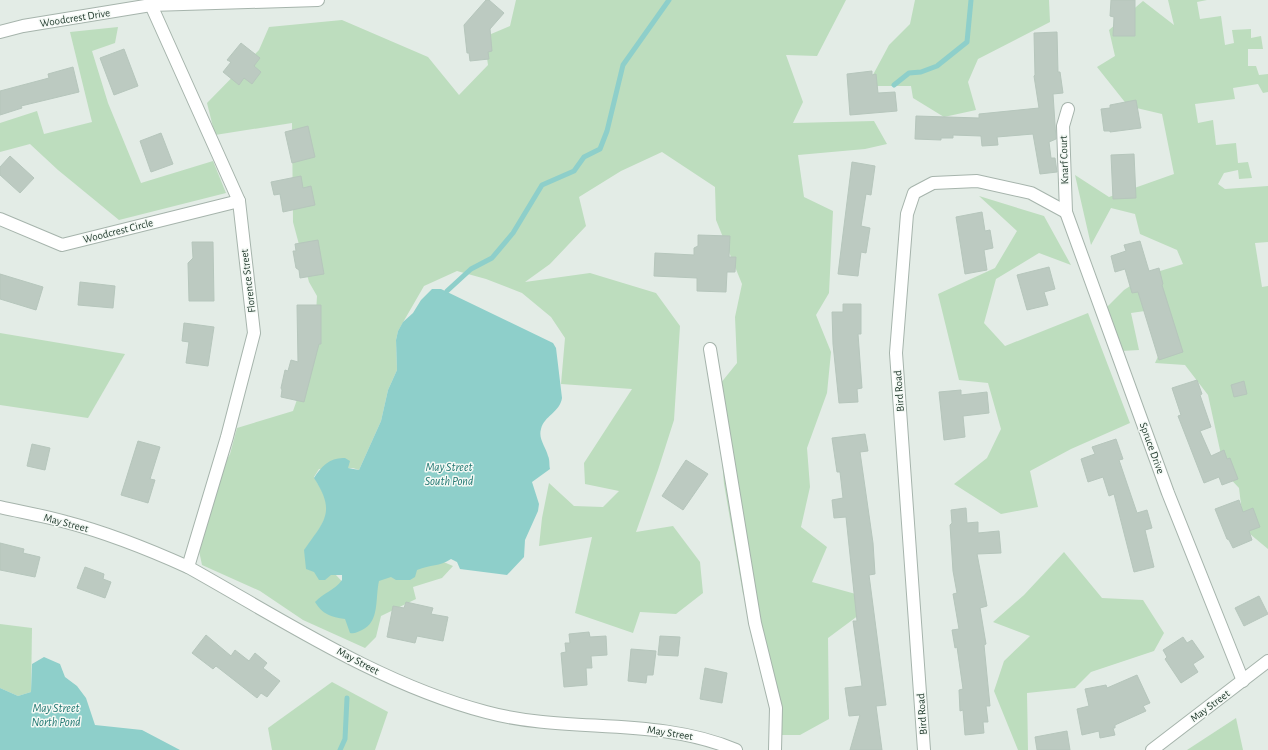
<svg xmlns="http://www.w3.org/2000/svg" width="1268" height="750" font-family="'Alegreya Sans',sans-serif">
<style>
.green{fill:#bdddbe}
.water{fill:#8ecfca}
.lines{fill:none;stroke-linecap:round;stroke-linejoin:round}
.stream{stroke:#8ecfca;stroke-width:5}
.building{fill:#bccac1;stroke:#b6c6bc}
.minor-casing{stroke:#a6b4ac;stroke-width:14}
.minor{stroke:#fff;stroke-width:12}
.labels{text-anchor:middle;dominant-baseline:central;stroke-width:3;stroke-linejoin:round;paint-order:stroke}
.street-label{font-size:11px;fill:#243d30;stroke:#f4f9f5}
.water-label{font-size:12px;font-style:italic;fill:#207771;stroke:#f4f9f5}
</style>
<rect width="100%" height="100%" fill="#e3ece6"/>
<g class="green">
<path d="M 516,0 L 846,0 L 817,56 L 786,55 L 803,102 L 793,123 L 874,121 L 887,144 L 865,149 L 798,155 L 804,197 L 833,211 L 829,293 L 816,315 L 831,352 L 827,393 L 807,448 L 810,487 L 801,527 L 827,547 L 812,582 L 863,596 L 863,612 L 828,638 L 829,719 L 800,735 L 778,735 L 756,609 L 743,594 L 724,484 L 716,389 L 737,363 L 735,317 L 742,284 L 716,220 L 715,187 L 662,152 L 621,171 L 579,197 L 586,226 L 550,264 L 525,282 L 590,273 L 656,293 L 680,326 L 674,420 L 658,470 L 636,532 L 673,526 L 700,562 L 703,593 L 676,614 L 640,612 L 633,633 L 575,613 L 592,537 L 539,546 L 542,518 L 549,483 L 574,506 L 603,507 L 619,491 L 585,484 L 584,463 L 632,389 L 561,384 L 565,338 L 551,317 L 522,293 L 486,279 L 457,271 L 424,286 L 398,331 L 396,340 L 397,370 L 388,390 L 381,421 L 359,470 L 353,468 L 319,469 L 314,477 C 319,486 326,496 327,506 C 329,520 311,540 304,551 L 320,558 L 350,590 L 367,567 L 439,560 L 453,566 L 442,578 L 413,587 L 416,599 L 381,616 L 376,637 L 365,648 L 303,620 L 260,591 L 202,565 L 194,527 L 212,487 L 230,454 L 237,428 L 293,411 L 305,377 L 315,331 L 317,296 L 309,282 L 293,222 L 292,123 L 215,135 L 207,103 L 259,50 L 269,27 L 342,20 L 428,57 L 459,95 L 488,65 L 484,37 L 510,26 Z"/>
<polygon points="915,0 1049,0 1050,22 978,59 968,82 976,110 944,117 913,98 911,86 867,86 889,45 910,24"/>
<polygon points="1168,0 1207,0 1197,2 1200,19 1221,16 1225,45 1234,43 1232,30 1251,29 1251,38 1261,36 1263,49 1248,49 1248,66 1256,66 1259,75 1268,74 1268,92 1263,93 1258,84 1233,88 1235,99 1195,104 1198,123 1213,120 1216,145 1236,143 1238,163 1248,162 1252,178 1239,179 1238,170 1224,173 1218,184 1225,189 1268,186 1268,242 1255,243 1262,287 1268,286 1268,549 1244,529 1239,488 1225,473 1208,395 1185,365 1155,363 1164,344 1152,310 1131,313 1139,350 1121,351 1106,308 1124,290 1147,275 1183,264 1177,250 1140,234 1135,214 1111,208 1091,245 1075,175 1109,197 1174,174 1162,114 1128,106 1097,67 1115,56 1109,30 1143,1 1174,25"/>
<polygon points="118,27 115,43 92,51 108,103 141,183 213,161 226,193 119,220 58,170 30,144 0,152 0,123 37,111 44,134 92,122 70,32"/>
<polygon points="979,196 1044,216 1071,265 1039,253 996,279 984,323 1005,346 1088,313 1130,423 1071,449 1030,471 1038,507 1001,514 954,484 987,458 1001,429 988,383 959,380 938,294 995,268 1017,231"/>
<polygon points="0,333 125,354 88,418 0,405"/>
<polygon points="1064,552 1102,598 1143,600 1164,633 1154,651 1091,672 1075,688 1027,693 1028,750 1018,750 994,691 1004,661 1030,636 993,622 1024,595"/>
<polygon points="0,624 32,628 31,692 18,696 0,688"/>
<polygon points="332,682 388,712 375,750 272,750 268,728"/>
<polygon points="1236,718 1243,750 1187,750"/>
</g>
<g class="water">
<path d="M 432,289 L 441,289 L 553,343 L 556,348 L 562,398 C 560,412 544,416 541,429 C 538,439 546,447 548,456 C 550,460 549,465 550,469 L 532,482 L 539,504 L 538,511 L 525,540 L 524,557 L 507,575 L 460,569 L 457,562 L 451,559 C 439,567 431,564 417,570 L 415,577 L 410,580 L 396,580 L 391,577 L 379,581 C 375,598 380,622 362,630 C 357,632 355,634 350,633 L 345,619 C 331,617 322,614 315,602 C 323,593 335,590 342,580 L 342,575 L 331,575 L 325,580 L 319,580 L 314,572 L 306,569 L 304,550 C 325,520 336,512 314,478 C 321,466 331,457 345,458 L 350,461 L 348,468 L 359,470 L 381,421 L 388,390 L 397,370 L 396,340 L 398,331 L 403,322 L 413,313 L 421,300 Z"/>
<polygon points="44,657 60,664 65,677 77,686 86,698 95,725 142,730 180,750 0,750 0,688 18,696 31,692 32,664"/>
</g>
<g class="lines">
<g class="stream">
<polyline points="894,85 909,73 921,72 937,66 967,42 971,0"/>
<polyline points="447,291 471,269 492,258 513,233 542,185 574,171 584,157 600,149 607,131 623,65 669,0"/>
<polyline points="340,750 345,739 347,698"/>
</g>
</g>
<g class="building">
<polygon points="486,0 489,0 504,13 490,29 492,51 488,52 489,59 470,61 469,53 467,53 464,25"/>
<polygon points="1111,0 1135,0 1135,36 1113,36 1114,17 1110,16"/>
<polygon points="1057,32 1058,72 1060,72 1063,93 1053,94 1056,139 1049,142 1051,158 1055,158 1057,172 1040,174 1033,134 997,137 998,145 982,146 981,136 953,135 953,138 941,138 941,140 915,139 916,116 979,118 979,114 1039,108 1034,76 1035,75 1034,33"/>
<polygon points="241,43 260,58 254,66 261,72 252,84 244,78 239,85 223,72 231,62 227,60"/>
<polygon points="124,49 138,86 114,95 100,58"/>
<polygon points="73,67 79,92 21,106 22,108 0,115 0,91 49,78 48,74"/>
<polygon points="872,71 872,75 876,74 878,93 895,92 897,111 850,115 847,74"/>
<polygon points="1136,100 1141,128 1110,132 1110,131 1104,131 1101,109 1110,108 1110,105"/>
<polygon points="308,126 315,157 292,163 285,132"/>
<polygon points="161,133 173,164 151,172 140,141"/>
<polygon points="1134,154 1136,198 1113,199 1111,155"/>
<polygon points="10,156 34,178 20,193 0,175 0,167"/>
<polygon points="852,162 875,166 871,195 866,194 861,226 870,228 866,253 861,252 858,276 838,274"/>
<polygon points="301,176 303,188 311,186 315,205 283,212 280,194 274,195 271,182"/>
<polygon points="982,212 985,231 990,230 993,248 984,250 987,270 965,274 956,217"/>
<polygon points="698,235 730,236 729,257 736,257 735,272 727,272 726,292 697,291 697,278 654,276 655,253 694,255 694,248 698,246"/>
<polygon points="318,240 324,274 300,278 299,270 296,268 293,251 296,251 295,244"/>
<polygon points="1140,241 1149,271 1159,268 1163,284 1162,285 1183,352 1159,360 1138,292 1132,293 1125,269 1115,272 1111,256 1126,251 1124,245"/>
<polygon points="192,242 213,242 214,301 189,301 188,263 193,258"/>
<polygon points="1049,267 1055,289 1044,292 1048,305 1027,310 1017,275"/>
<polygon points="0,274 43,287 36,310 0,299"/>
<polygon points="80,282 115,286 113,308 78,305"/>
<polygon points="843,304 861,304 861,334 858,334 862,388 857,389 858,402 839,403 833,344 832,312 843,312"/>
<polygon points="297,305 321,305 321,344 319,344 304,402 281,397 282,390 281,388 285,370 288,371 291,360 298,362"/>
<polygon points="184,323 214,327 208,366 186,363 189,342 182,341"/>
<polygon points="1197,380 1202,394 1200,395 1211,427 1200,431 1211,456 1224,450 1227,459 1230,458 1238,479 1222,485 1219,477 1204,483 1178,416 1181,415 1172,388"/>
<polygon points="1244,381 1247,394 1234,397 1231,385"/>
<polygon points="961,390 961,395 987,392 989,413 963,416 965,437 944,440 939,392"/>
<polygon points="865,434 868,451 860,452 873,543 875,574 869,575 886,705 876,706 882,750 850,750 860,715 849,716 845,688 862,686 853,621 857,621 846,517 834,518 832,500 843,498 840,472 837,472 832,438"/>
<polygon points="1116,439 1123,459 1119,460 1137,513 1147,510 1152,528 1145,530 1154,567 1134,572 1114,494 1109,496 1103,477 1088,482 1081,459 1095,454 1092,447"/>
<polygon points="138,441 160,447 150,479 155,480 148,503 121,495"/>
<polygon points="32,444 50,448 45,470 27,466"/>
<polygon points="686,460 708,474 683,510 662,496"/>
<polygon points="1239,500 1243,512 1253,508 1260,527 1249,531 1252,540 1233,548 1229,540 1227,539 1215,509"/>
<polygon points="966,508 967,523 978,522 978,533 999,531 1001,553 977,554 987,606 980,608 986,644 984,645 990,706 986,706 988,722 983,722 984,733 965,735 963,710 960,711 959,690 963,689 957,647 955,648 952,630 959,629 953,594 957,593 953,571 950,525 952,523 951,510"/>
<polygon points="0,543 24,549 23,553 40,557 35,577 0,570"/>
<polygon points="85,567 104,574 103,579 111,582 105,598 77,588"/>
<polygon points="1259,596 1268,614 1244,626 1235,608"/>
<polygon points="406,602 433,608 431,614 448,617 443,641 417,636 415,643 387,637 393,606 404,608"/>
<polygon points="589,632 590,637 606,636 607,655 591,656 592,668 586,668 587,685 564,687 561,653 566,652 565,643 570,643 569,634"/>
<polygon points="206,635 231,656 235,650 249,661 255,653 267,663 263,668 280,681 267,697 261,693 257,698 216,666 213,669 192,653"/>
<polygon points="660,636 680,637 678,656 658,655"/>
<polygon points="1183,637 1187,643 1192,640 1204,657 1193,664 1198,672 1181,683 1165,659 1167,657 1163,650"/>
<polygon points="631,649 656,651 653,675 647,675 646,683 628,681"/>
<polygon points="705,668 727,673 722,703 700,699"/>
<polygon points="1137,675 1150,703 1143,706 1146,711 1115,725 1115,728 1113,728 1115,735 1100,738 1099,731 1082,735 1077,709 1089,706 1085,689 1106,685 1107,688"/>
<polygon points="1067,731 1070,750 1037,750 1035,737"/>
</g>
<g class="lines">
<g class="minor-casing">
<g id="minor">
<polyline points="151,5 239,201 254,333 227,437 188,567"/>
<polyline points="0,32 23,26 151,5 318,0"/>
<polyline points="1068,109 1063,126 1066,212 1168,493 1243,681"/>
<polyline points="0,219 62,245 239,201"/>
<polyline points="710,349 755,623 776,708 775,750"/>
<path d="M 0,507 C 22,512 45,516 66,522 C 108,533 148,549 188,567 C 283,620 379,684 486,712 C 567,734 656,716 736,750"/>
<polyline points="924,750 896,353 907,214 914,193 933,183 977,181 1031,193 1066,212"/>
<polyline points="1152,750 1268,661"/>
</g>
</g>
<use href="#minor" class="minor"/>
</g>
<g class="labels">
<g class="street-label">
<text transform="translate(75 18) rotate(-9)">Woodcrest Drive</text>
<text transform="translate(1064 160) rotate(-92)">Knarf Court</text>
<text transform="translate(118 231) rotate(-14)">Woodcrest Circle</text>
<text transform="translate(248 281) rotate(-97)">Florence Street</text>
<text transform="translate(899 391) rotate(-94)">Bird Road</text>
<text transform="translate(1152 448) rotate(70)">Spruce Drive</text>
<text transform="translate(66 523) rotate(15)">May Street</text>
<text transform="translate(358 661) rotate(28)">May Street</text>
<text transform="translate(1210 706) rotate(-37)">May Street</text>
<text transform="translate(922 714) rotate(-94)">Bird Road</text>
<text transform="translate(670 733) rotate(9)">May Street</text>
</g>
<g class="water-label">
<text x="449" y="467">May Street<tspan x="449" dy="14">South Pond</tspan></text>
<text x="56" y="708">May Street<tspan x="56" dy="14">North Pond</tspan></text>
</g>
</g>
</svg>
